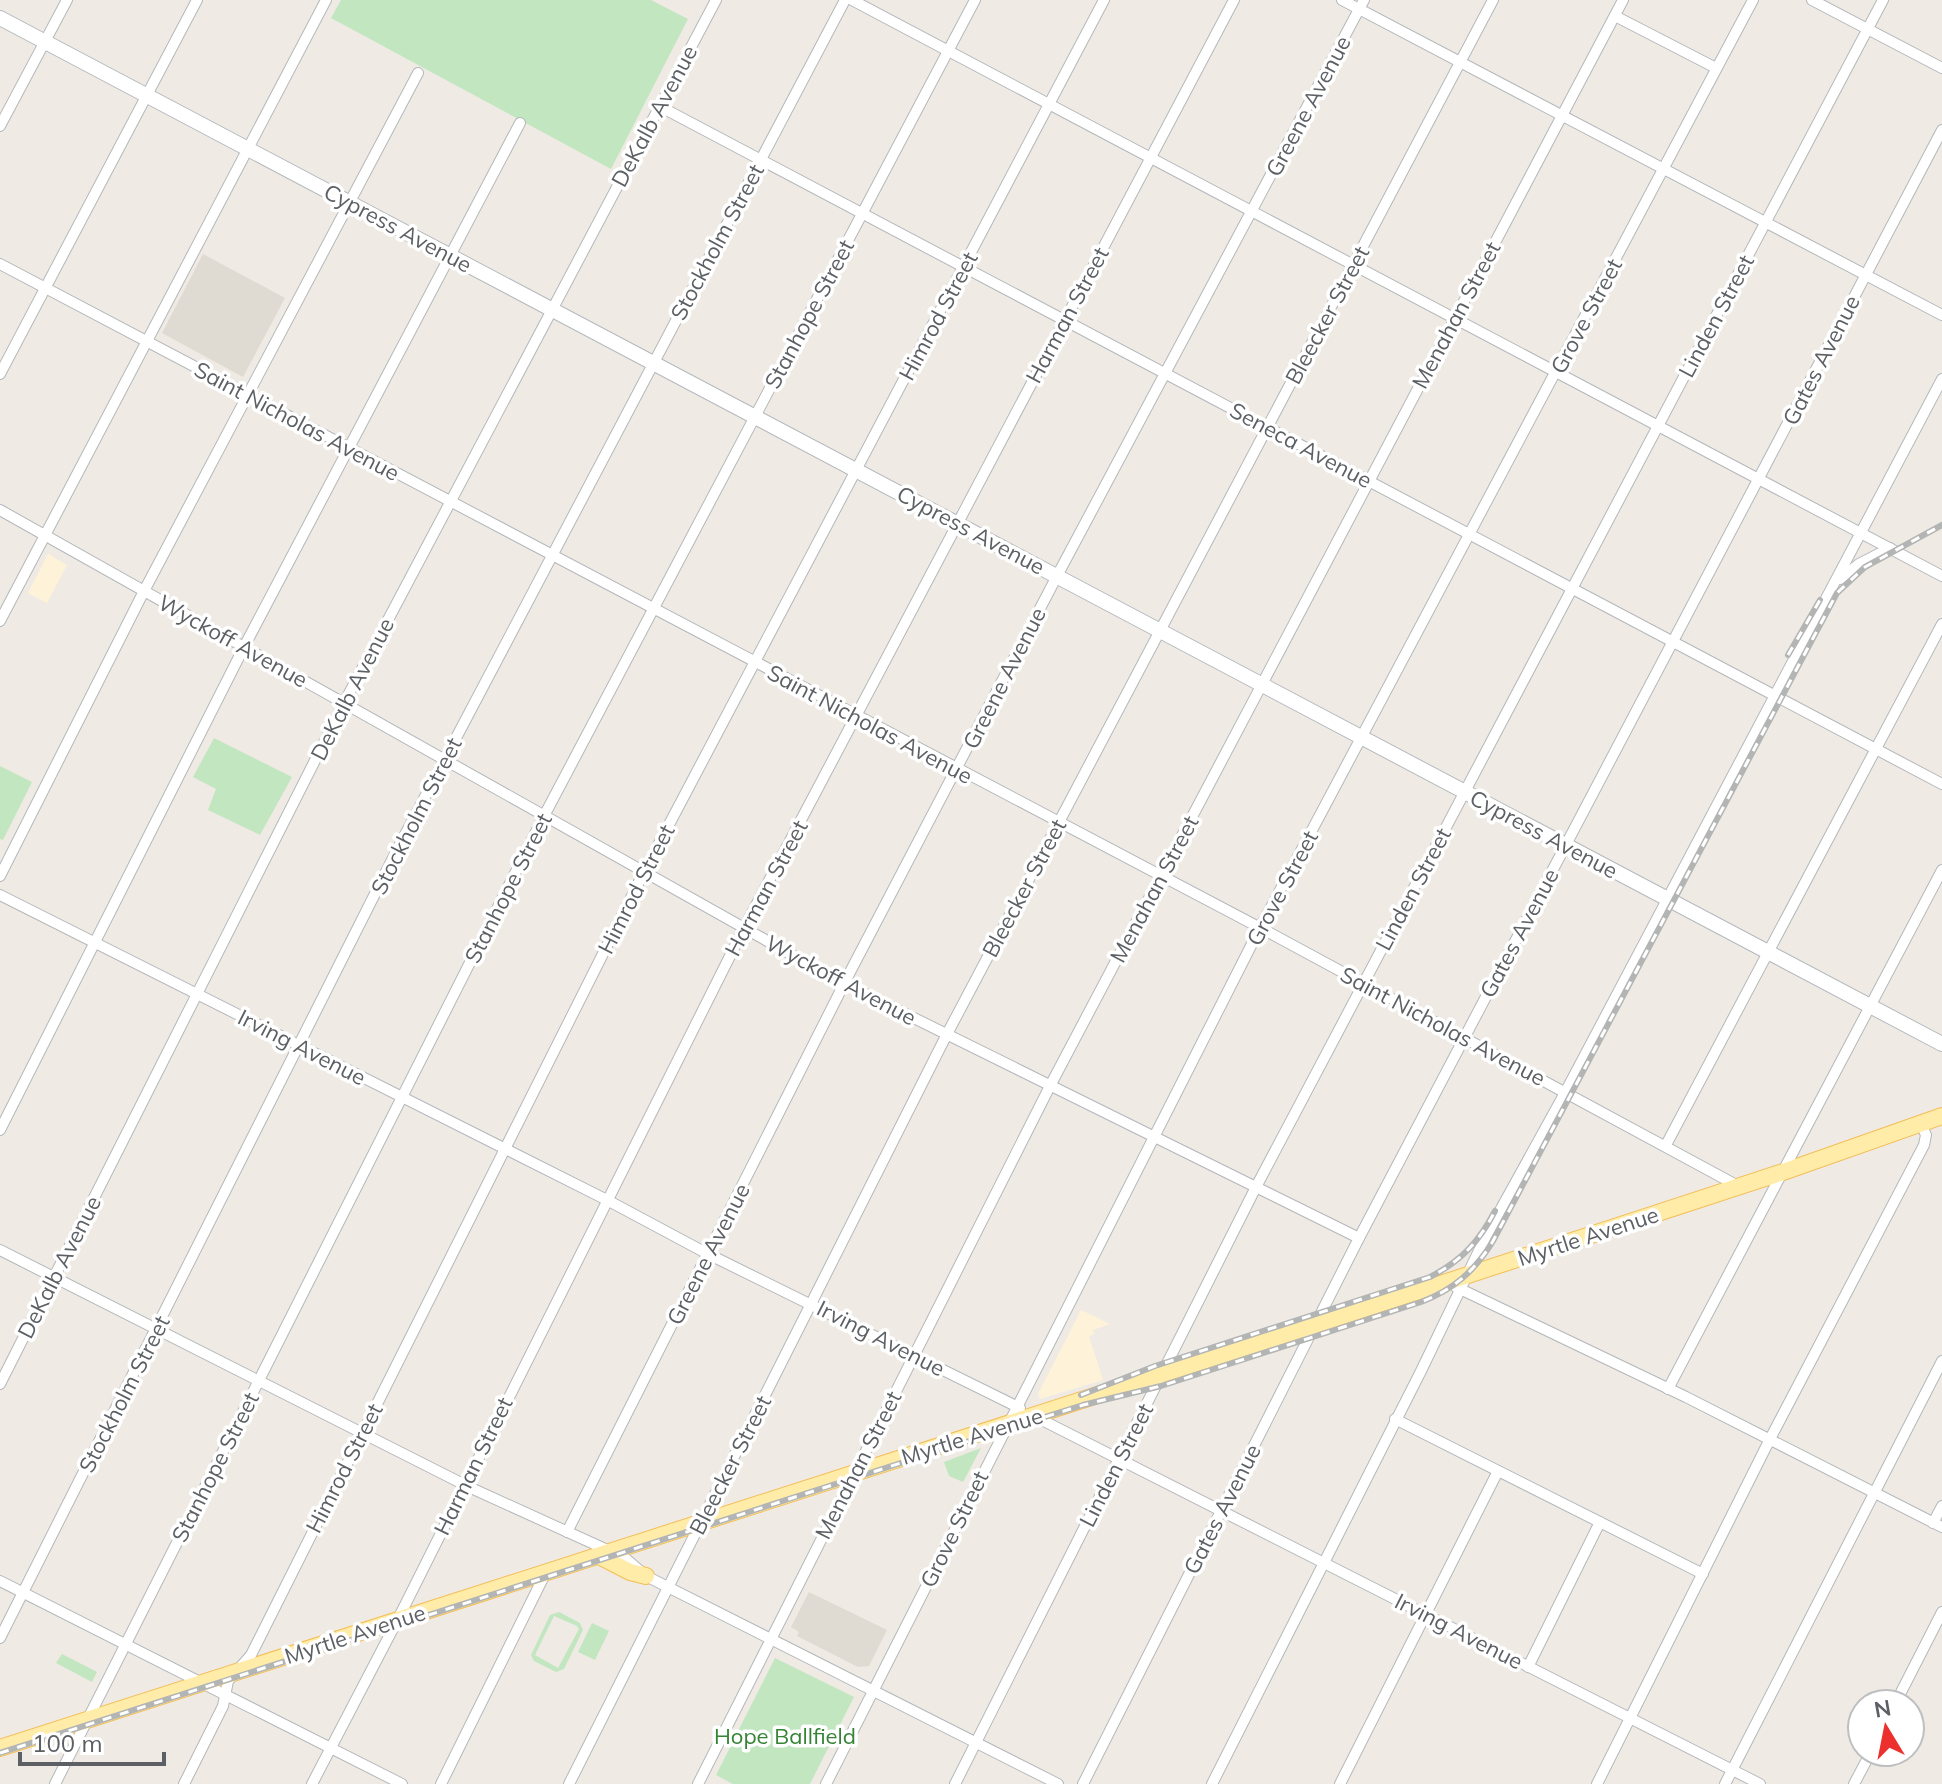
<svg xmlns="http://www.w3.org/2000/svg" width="1942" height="1784" font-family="Mulish,sans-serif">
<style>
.commercial{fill:#fef3d9}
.education{fill:#dfdad2}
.green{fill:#c2e6c0;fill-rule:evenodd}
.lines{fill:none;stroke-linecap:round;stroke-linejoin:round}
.minor-casing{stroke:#b4b7bb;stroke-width:12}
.secondary-casing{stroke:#b5b9be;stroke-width:16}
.primary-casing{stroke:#f3be58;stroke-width:18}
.minor{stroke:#fff;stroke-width:10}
.secondary{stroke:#fff;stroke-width:14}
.primary{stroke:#ffeca8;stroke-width:16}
.rail-casing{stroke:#b3b4b4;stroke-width:6}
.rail{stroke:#fff;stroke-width:3;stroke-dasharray:9;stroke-linecap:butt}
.labels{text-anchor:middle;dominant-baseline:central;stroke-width:7;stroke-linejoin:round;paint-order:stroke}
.street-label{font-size:22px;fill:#5c6064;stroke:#fff}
.park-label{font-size:22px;fill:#348433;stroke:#fff}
</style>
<rect width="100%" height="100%" fill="#efebe4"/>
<g class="commercial">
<polygon points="48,554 67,565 47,603 28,593"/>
<polygon points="1081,1310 1110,1324 1093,1330 1094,1334 1089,1336 1103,1380 1040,1399 1038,1394"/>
</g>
<g class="education">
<polygon points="203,254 285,298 243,377 162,333"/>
<polygon points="809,1592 887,1630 869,1666 858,1667 797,1636 799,1632 791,1627"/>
</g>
<g class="green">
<polygon points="341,0 651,0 688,19 611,169 331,18"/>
<polygon points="214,738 292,777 260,835 208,810 216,789 193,777"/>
<polygon points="0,766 32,782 3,840 0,839"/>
<polygon points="981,1448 963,1482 949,1476 944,1462"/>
<path d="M 559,1612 L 580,1623 L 583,1630 L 564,1669 L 556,1672 L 534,1661 L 531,1655 L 550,1615 ZM 554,1616 L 577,1626 L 579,1629 L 558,1668 L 535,1655 Z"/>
<polygon points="592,1623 609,1631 595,1660 578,1652"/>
<polygon points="62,1654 97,1672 92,1682 56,1663"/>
<polygon points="775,1658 854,1697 810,1784 733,1784 716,1775"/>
</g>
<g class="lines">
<g class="minor-casing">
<g id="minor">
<polyline points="852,0 1942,576"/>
<polyline points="1342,0 1942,315"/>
<polyline points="1812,0 1942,68"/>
<polyline points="1615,16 1716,68"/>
<polyline points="659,106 1942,784"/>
<polyline points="0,126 67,0"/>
<polyline points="0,264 1270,933 1738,1186"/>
<polyline points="0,374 197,0"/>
<polyline points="0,510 835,979 1359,1238"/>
<polyline points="1840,579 1859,564 1890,548"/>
<polyline points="0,621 326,0"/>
<polyline points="0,876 144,591 418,73"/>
<polyline points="0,895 607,1200 708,1254 1020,1408"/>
<polyline points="0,1130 244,647 520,123"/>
<polyline points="1666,1145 1942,624"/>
<polyline points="0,1250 471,1488 625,1558 646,1576 1058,1784"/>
<polyline points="1456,1287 1686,1397 1942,1527"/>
<polyline points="0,1384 344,703 716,0"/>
<polyline points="1668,1389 1942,870"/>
<polyline points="1034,1416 1760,1784"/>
<polyline points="1395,1419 1703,1574"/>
<polyline points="1933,1523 1942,1506"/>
<polyline points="567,1532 849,974 1057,576 1364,0"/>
<polyline points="0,1581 402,1784"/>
<polyline points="0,1638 398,848 845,0"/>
<polyline points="1528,1667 1600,1522"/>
<polyline points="1895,1704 1942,1612"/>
<polyline points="55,1784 544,816 975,0"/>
<polyline points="184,1784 223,1706 228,1681 251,1655 644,872 1104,0"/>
<polyline points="312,1784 398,1619 744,928 1234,0"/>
<polyline points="441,1784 546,1572"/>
<polyline points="569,1784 946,1036 1493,0"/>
<polyline points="698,1784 1050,1086 1623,0"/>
<polyline points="826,1784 1260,928 1753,0"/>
<polyline points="955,1784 1256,1187 1883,0"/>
<polyline points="1083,1784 1359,1238 1942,130"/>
<polyline points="1212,1784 1421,1371 1486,1236 1566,1091 1942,379"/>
<polyline points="1340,1784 1498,1471"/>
<polyline points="1597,1784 1770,1439 1924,1145 1926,1135 1921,1124"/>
<polyline points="1725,1784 1942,1361"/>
<polyline points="1854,1784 1871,1752"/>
</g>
</g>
<g class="secondary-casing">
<polyline id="secondary" points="0,18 1942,1044"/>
</g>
<g class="primary-casing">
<g id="primary">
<polyline points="599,1556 630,1572 646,1576"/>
<polyline points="0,1748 1315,1325 1783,1172 1942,1116"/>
</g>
</g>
<use href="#minor" class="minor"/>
<use href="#secondary" class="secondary"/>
<use href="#primary" class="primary"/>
<g class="rail-casing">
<g id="rail">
<polyline points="1788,655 1820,600"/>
<path d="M 1081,1395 L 1155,1366 L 1430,1277 C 1461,1261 1479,1242 1495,1211"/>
<path d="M 0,1753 L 991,1434 L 1083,1405 L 1161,1386 L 1421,1302 C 1453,1290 1475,1271 1493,1241 L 1837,593 L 1865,567 L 1942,525"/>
</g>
</g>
<use href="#rail" class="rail"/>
</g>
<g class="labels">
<g class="street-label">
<text transform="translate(1308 106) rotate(-62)">Greene Avenue</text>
<text transform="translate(654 116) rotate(-62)">DeKalb Avenue</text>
<text transform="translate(398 228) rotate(28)">Cypress Avenue</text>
<text transform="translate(717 242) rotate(-62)">Stockholm Street</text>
<text transform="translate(809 314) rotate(-62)">Stanhope Street</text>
<text transform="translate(1067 315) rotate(-62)">Harman Street</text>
<text transform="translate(1327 315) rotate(-62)">Bleecker Street</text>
<text transform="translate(1456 315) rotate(-62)">Menahan Street</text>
<text transform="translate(938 316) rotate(-62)">Himrod Street</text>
<text transform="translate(1586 316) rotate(-62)">Grove Street</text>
<text transform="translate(1716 316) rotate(-62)">Linden Street</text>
<text transform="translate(1821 360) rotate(-63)">Gates Avenue</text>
<text transform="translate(297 421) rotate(28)">Saint Nicholas Avenue</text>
<text transform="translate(1301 445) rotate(28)">Seneca Avenue</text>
<text transform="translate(971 530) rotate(28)">Cypress Avenue</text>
<text transform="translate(233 641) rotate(29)">Wyckoff Avenue</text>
<text transform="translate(1004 678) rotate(-63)">Greene Avenue</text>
<text transform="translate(352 689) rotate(-63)">DeKalb Avenue</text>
<text transform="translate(870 724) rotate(28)">Saint Nicholas Avenue</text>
<text transform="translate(416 816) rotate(-63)">Stockholm Street</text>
<text transform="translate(1544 834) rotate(28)">Cypress Avenue</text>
<text transform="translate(508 888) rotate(-63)">Stanhope Street</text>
<text transform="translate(766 888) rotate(-62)">Harman Street</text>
<text transform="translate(1024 888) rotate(-62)">Bleecker Street</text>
<text transform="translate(1282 888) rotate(-62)">Grove Street</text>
<text transform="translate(636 889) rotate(-63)">Himrod Street</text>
<text transform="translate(1154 889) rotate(-62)">Menahan Street</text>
<text transform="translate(1413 889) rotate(-62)">Linden Street</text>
<text transform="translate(1519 933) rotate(-62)">Gates Avenue</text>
<text transform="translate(841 980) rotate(28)">Wyckoff Avenue</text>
<text transform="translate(1443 1026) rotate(28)">Saint Nicholas Avenue</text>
<text transform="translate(302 1047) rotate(27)">Irving Avenue</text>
<text transform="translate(1588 1236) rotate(-18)">Myrtle Avenue</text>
<text transform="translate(708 1254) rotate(-63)">Greene Avenue</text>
<text transform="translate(59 1267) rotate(-63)">DeKalb Avenue</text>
<text transform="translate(881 1338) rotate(27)">Irving Avenue</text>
<text transform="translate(124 1394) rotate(-63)">Stockholm Street</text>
<text transform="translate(972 1436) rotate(-17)">Myrtle Avenue</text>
<text transform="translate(730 1465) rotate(-63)">Bleecker Street</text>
<text transform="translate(858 1465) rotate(-63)">Menahan Street</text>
<text transform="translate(1116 1465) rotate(-63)">Linden Street</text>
<text transform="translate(473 1466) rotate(-64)">Harman Street</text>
<text transform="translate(215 1467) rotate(-63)">Stanhope Street</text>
<text transform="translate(344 1468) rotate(-63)">Himrod Street</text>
<text transform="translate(1222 1509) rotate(-63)">Gates Avenue</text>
<text transform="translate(954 1529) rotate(-64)">Grove Street</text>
<text transform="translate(1459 1631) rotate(27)">Irving Avenue</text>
<text transform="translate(355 1634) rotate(-18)">Myrtle Avenue</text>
</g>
<g class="park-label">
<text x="785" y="1736">Hope Ballfield</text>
</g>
</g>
<g transform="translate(1886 1728) rotate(350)"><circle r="38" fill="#ffffff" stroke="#bebfc1" stroke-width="2"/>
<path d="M0-6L14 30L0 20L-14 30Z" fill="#eb302d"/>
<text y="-12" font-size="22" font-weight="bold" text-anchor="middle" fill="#5c6064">N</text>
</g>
<path d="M20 1752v12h144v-12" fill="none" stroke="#5c6064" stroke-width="4"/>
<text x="32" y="1752" font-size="24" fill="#5c6064" stroke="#ffffff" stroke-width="6" paint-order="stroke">100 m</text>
</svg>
